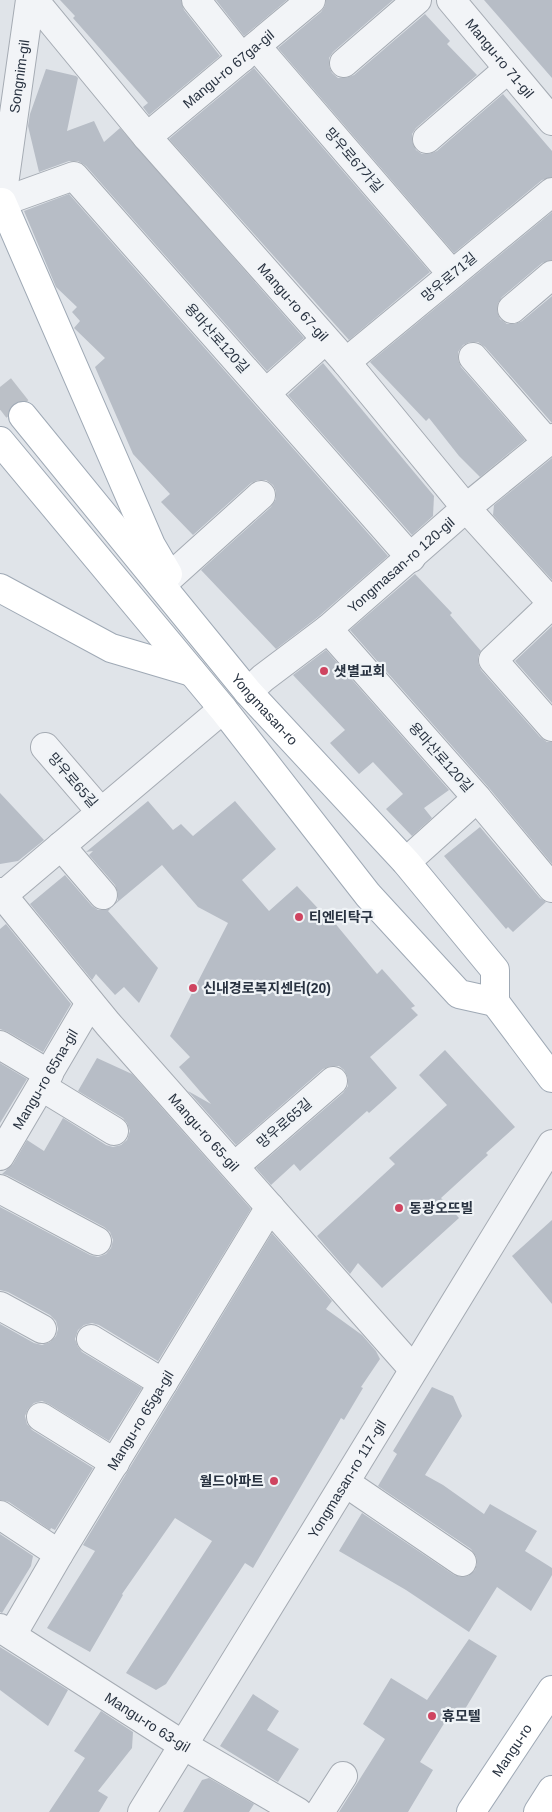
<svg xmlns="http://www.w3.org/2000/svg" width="552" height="1812" font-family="Helvetica,'Noto Sans KR',sans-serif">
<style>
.building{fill:#b7bdc6}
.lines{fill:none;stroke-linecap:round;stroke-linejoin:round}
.major-tunnel{stroke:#bbc0c7;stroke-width:28;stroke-dasharray:28 14;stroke-linecap:butt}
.minor-casing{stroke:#a5abb3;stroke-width:30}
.major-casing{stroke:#9fa9b5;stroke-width:30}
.minor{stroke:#f2f4f7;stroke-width:28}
.major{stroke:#fff;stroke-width:28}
.poi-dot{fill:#cf4460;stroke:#eff3f6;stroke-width:2}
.labels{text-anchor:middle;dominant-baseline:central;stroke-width:4.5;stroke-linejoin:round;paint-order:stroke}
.street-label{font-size:14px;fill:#283240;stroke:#eff3f6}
.poi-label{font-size:14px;font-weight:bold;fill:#283240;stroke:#eff3f6;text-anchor:start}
</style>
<rect width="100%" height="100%" fill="#e0e4e9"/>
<g class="building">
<polygon points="60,0 181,0 184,10 220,56 149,115 143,107 148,103 73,18 75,16"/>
<polygon points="216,0 287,0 244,36"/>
<polygon points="326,0 393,0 333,52 329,58 329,66 332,73 338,78 346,78 354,75 425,14 450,41 447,44 477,75 416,128 412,134 412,141 416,150 422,154 429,154 437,151 503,94 552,151 552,177 542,180 454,253 278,48 321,12 325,6"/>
<polygon points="484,0 552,0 552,78"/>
<polygon points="254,68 430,272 349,340 169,139"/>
<polygon points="46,69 76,76 78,78 67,131 94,121 104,142 120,128 304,338 267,371 86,166 78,161 69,161 39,172 28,126 30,114"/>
<polygon points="69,194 388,556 318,617 276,649 201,570 271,507 276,499 276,491 273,485 266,480 258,480 251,483 193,535 161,502 170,494 133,454 95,367 105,358 74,328 80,321 72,312 77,307 56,287 24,211"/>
<polygon points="552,212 552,260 542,263 502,297 498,303 497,311 500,319 507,324 515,324 522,321 552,296 552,423 485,347 478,342 470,342 463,345 458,352 458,360 461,367 525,440 480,477 459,456 429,418 426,421 370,362"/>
<polygon points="323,363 434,496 433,516 412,535 288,395"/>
<polygon points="552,458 552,580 493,515 494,505"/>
<polygon points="415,574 452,613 450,615 481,651 478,656 478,663 481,670 540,737 547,742 552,742 552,864 489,788 350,630"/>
<polygon points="552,626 552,703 515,661"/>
<polygon points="326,650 449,790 424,808 432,818 412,836 386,809 403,794 373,762 359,774 330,743 345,730 293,675"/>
<polygon points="0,793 44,840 18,861 0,864"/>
<polygon points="148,801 173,830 181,824 193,836 235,801 276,849 242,880 269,911 297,886 327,918 329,916 377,974 382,969 415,1006 411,1008 418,1015 370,1057 397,1088 369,1113 367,1111 300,1171 294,1164 271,1185 256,1168 343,1093 348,1086 348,1078 344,1070 339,1066 331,1066 323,1069 236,1145 188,1091 211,1104 179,1067 190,1057 170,1036 228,923 198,907 162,865 114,905 118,900 118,893 115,885 89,855 93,851 86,852"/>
<polygon points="480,827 540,898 546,902 513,932 508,927 506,929 444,856"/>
<polygon points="65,875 92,906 98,910 105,910 111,908 108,911 158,968 139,1003 124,987 115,995 96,974 92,980 30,904"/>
<polygon points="6,924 71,1004 43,1052 8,1032 0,1029 0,929"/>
<polygon points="445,1050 515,1127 486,1153 488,1155 441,1198 459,1218 382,1288 358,1263 350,1274 317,1236 395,1164 389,1158 447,1105 419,1075"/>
<polygon points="97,1058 132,1074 251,1209 158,1361 99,1325 92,1323 84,1325 78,1330 75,1339 78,1347 82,1352 142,1388 109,1441 49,1404 42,1401 34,1403 28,1409 25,1416 27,1424 32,1430 93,1468 55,1530 51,1528 50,1530 9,1502 0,1500 0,1324 34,1343 42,1345 50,1342 56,1336 58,1329 56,1321 50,1315 8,1292 0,1290 0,1207 90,1255 98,1257 106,1254 111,1248 113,1240 110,1232 104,1227 7,1175 2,1174 13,1164 27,1140 44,1151 63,1118 106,1145 113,1147 121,1145 127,1140 130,1131 127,1123 123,1118 78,1091"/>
<polygon points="0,1063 27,1079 0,1123"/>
<polygon points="552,1220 552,1304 512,1256"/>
<polygon points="272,1233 332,1301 326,1309 362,1335 376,1351 380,1359 361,1387 363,1388 344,1420 341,1418 253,1568 245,1563 166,1684 156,1690 126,1673 212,1541 175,1518 122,1594 123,1595 90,1652 47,1628 95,1551 83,1545"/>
<polygon points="432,1387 453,1396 462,1416 425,1475 443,1485 484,1514 490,1504 537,1531 525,1551 552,1568 552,1575 531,1611 497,1587 469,1632 406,1590 339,1551 362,1513 454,1575 460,1577 468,1576 475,1570 477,1564 476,1556 471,1549 378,1486 397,1454 393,1451"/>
<polygon points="0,1534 33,1556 31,1566 2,1613 0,1612"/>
<polygon points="469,1639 497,1656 459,1719 450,1714 420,1762 433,1770 408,1812 339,1812 385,1739 363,1724 391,1678 427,1700"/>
<polygon points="0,1647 68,1690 48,1726 0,1690"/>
<polygon points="253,1694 279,1711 267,1730 299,1749 278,1782 220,1746"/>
<polygon points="101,1711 133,1732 132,1748 98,1791 108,1797 99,1812 49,1812 85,1758 74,1751"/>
<polygon points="209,1778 254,1804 249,1812 183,1812 202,1780"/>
</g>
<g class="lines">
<polyline class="major-tunnel" points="0,387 23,416"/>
<g class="minor-casing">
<g id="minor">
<path id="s1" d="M 34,0 L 147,137 L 346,362 L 466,508 L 552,603"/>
<polyline points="196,0 242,58"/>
<path id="s2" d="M 451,0 L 552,121"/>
<polyline points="256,46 452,274"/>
<polyline points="344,63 417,0"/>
<path id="s3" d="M 147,137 L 311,0"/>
<polyline points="427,139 508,69"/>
<polyline points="2,202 74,176 411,558"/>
<path id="s4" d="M 0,213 L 30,0"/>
<polyline points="512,309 552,275"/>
<polyline points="473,357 547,442"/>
<polyline points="346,362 552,192"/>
<polyline points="266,393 325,340"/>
<polyline points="170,577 261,495"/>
<polyline points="552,604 493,660 552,727"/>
<polyline points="328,629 477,798 552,888"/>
<path id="s5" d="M 248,692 L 263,678 L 328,629 L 466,508 L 552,438"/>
<polyline points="45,747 101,812"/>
<polyline points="61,846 103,895"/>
<polyline points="406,862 477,798"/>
<path id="s6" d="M 0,892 L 108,1024 L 413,1369"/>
<polyline points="3,895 223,709"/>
<polyline points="0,1045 49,1074"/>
<polyline points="42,1087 114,1131"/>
<path id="s7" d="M 0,1156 L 90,1003"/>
<polyline points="235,1166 333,1081"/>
<polyline points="0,1189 97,1241"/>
<polyline points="0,1306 42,1329"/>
<polyline points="91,1339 163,1383"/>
<polyline points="41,1417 115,1463"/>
<polyline points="346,1483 462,1562"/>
<polyline points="0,1515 59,1554"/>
<path id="s8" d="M 0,1628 L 183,1745 L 298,1812"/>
<path id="s9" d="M 12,1635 L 59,1554 L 270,1207"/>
<path id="s10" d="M 142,1812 C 280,1590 415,1367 552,1144"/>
<polyline points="320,1812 343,1776"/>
</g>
</g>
<g class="major-casing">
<g id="major">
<polyline points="2,202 151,545 168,574"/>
<path id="s11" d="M 23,416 L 248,692 L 406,862 L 495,970 L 495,1002 L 552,1078"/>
<polyline points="0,441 223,709 368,895 459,994 495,1002"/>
<polyline points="0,588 111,648 192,672"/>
<path id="s12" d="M 471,1812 L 552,1690"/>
<polyline points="538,1812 552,1790"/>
</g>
</g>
<use href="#minor" class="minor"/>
<use href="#major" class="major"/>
</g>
<g class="poi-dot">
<circle cx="324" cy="671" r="5"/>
<circle cx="299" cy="917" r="5"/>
<circle cx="193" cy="988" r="5"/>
<circle cx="399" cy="1208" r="5"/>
<circle cx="274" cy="1481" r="5"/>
<circle cx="432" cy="1716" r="5"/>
</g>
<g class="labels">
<g class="street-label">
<text stroke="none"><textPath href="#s2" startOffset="76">Mangu-ro 71-gil</textPath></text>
<text stroke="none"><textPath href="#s3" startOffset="106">Mangu-ro 67ga-gil</textPath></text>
<text stroke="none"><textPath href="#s4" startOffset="138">Songnim-gil</textPath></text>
<text transform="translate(354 160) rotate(49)">망우로67가길</text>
<text transform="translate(449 277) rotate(-40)">망우로71길</text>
<text stroke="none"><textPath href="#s1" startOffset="398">Mangu-ro 67-gil</textPath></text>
<text transform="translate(217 338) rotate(48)">용마산로120길</text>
<text stroke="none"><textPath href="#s5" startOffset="199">Yongmasan-ro 120-gil</textPath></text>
<text stroke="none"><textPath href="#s11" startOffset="380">Yongmasan-ro</textPath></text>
<text transform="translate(441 757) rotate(48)">용마산로120길</text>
<text transform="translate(73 780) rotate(49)">망우로65길</text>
<text stroke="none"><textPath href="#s7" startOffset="89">Mangu-ro 65na-gil</textPath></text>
<text transform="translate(284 1123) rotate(-41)">망우로65길</text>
<text stroke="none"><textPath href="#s6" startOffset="315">Mangu-ro 65-gil</textPath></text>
<text stroke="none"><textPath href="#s9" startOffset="250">Mangu-ro 65ga-gil</textPath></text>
<text stroke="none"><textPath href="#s10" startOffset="391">Yongmasan-ro 117-gil</textPath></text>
<text stroke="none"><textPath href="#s8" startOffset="175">Mangu-ro 63-gil</textPath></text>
<text stroke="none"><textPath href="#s12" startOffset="74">Mangu-ro</textPath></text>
</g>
<g class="poi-label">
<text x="334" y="671">샛별교회</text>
<text x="309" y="917">티엔티탁구</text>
<text x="203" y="988">신내경로복지센터(20)</text>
<text x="409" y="1208">동광오뜨빌</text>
<text x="264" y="1481" text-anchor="end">월드아파트</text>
<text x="442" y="1716">휴모텔</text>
</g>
</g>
</svg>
